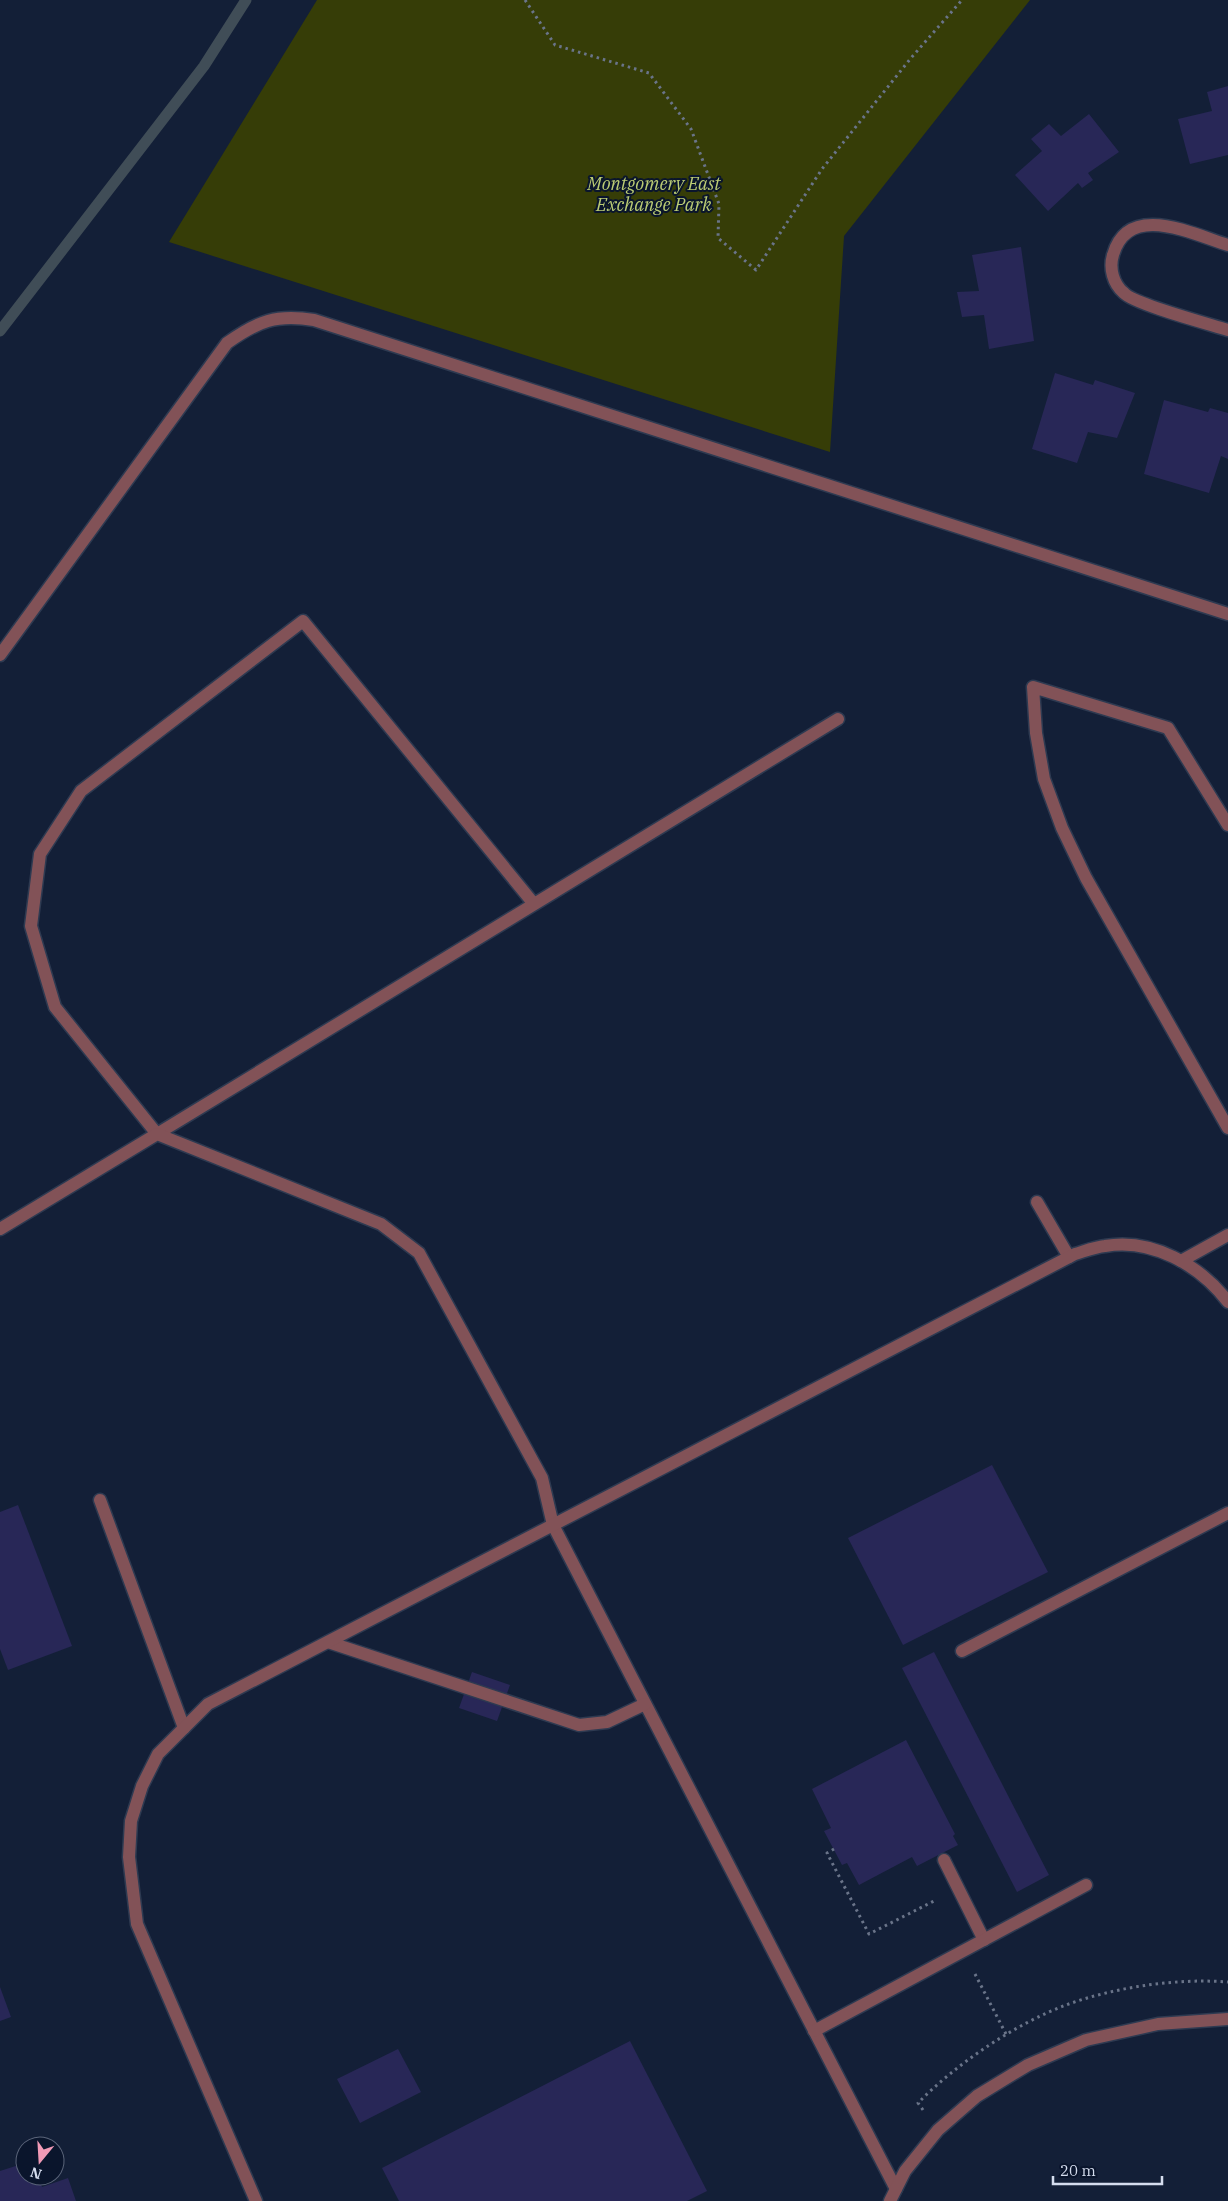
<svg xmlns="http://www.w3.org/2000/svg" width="1228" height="2201" font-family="'IBM Plex Serif',serif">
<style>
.green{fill:#363d07}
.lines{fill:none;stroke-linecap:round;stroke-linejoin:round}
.stream{stroke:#404d57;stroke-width:11}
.building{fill:#282757}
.lane-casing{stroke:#2e3a51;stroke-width:15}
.street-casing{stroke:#2e3a51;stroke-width:15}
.path{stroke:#6a7489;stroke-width:3;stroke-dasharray:2.5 4;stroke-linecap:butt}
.lane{stroke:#825257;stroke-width:12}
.street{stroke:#825257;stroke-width:12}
.labels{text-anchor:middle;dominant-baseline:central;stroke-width:4;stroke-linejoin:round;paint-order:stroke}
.park-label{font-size:18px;font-style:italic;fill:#bbcc74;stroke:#0a152c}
</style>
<rect width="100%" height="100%" fill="#131f37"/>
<polygon class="green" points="317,0 1030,0 844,236 830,452 169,242"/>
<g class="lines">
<polyline class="stream" points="0,331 204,66 246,0"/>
</g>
<g class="building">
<polygon points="1228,86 1228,155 1190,164 1178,119 1212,111 1207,92"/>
<polygon points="1089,114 1119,152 1088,173 1093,180 1082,188 1078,183 1048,211 1015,175 1042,151 1031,139 1049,124 1061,136"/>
<polygon points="1021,247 1034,341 989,349 984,315 962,317 957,292 979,291 972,255"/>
<polygon points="1055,373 1093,385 1095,380 1135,393 1117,438 1088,432 1077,463 1032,449"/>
<polygon points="1164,400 1208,412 1210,408 1228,413 1228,459 1221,456 1209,493 1144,474"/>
<polygon points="992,1465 1048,1572 903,1645 848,1538"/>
<polygon points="18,1505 72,1646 8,1670 0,1649 0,1512"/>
<polygon points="934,1652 1049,1875 1017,1892 902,1668"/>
<polygon points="472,1672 510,1685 497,1721 459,1708"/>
<polygon points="906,1740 955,1834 953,1836 958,1845 917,1866 912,1857 859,1885 847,1863 842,1865 824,1831 831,1828 812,1789"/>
<polygon points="0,1987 11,2017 0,2021"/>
<polygon points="630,2041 707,2191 687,2201 399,2201 382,2168"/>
<polygon points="398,2049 421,2092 360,2123 337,2079"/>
<polygon points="25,2163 25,2176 38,2176 42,2187 68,2178 76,2201 0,2201 0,2171"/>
</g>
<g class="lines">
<g class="lane-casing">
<g id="lane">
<path d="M 0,655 L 227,343 C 258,321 276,314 314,320 L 1228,614"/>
<polyline points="1228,825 1168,728 1033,687 1036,733 1044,779 1062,828 1086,878 1228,1128"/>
<polyline points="534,904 303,621 81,791 40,854 31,926 55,1007 157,1134 838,719"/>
<polyline points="1037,1202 1069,1257"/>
<polyline points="0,1229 157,1134 381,1224 419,1253 542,1478 553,1525 896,2189"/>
<polyline points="1181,1261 1228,1235"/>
<polyline points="100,1500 184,1728"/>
<polyline points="328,1642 579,1725 607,1722 645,1704"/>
<polyline points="962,1651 1228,1513"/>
<polyline points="944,1860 984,1940"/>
<polyline points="814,2031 1086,1885"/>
<path d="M 256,2201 L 137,1924 L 129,1857 L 131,1821 L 142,1786 L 158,1754 L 208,1704 L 1075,1254 C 1085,1251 1095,1247 1105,1246 C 1152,1238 1200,1265 1228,1302"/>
<polyline points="890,2201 905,2171 938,2130 977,2096 1028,2065 1086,2040 1158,2024 1228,2019"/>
</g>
</g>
<g class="street-casing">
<path id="street" d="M 1228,245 C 1192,234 1128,201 1113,255 C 1109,268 1113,284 1124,293 C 1134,304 1209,324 1228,330"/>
</g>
<g class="path">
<polyline points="525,0 555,45 649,73 691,129 719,204 718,238 756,270 822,169 911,58 962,0"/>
<polyline points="834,1849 827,1853 869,1934 936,1900"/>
<polyline points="975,1974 1007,2036"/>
<path d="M 923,2110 L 918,2103 C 956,2064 1015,2024 1066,2005 C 1115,1987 1177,1978 1228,1982"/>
</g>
<use href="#lane" class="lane"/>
<use href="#street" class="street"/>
</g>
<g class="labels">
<g class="park-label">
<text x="654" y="183">Montgomery East<tspan x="654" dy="21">Exchange Park</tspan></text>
</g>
</g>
<g transform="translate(40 2161) rotate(198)"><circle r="24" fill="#0a152c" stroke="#5b657a"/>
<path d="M0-4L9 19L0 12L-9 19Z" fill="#f09ab6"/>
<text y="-8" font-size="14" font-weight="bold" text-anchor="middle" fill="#d5ddee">N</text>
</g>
<path d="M1053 2176v8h109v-8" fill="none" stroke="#d5ddee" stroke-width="2.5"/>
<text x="1060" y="2176" font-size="15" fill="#d5ddee" stroke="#0a152c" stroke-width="4" paint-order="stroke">20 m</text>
</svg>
